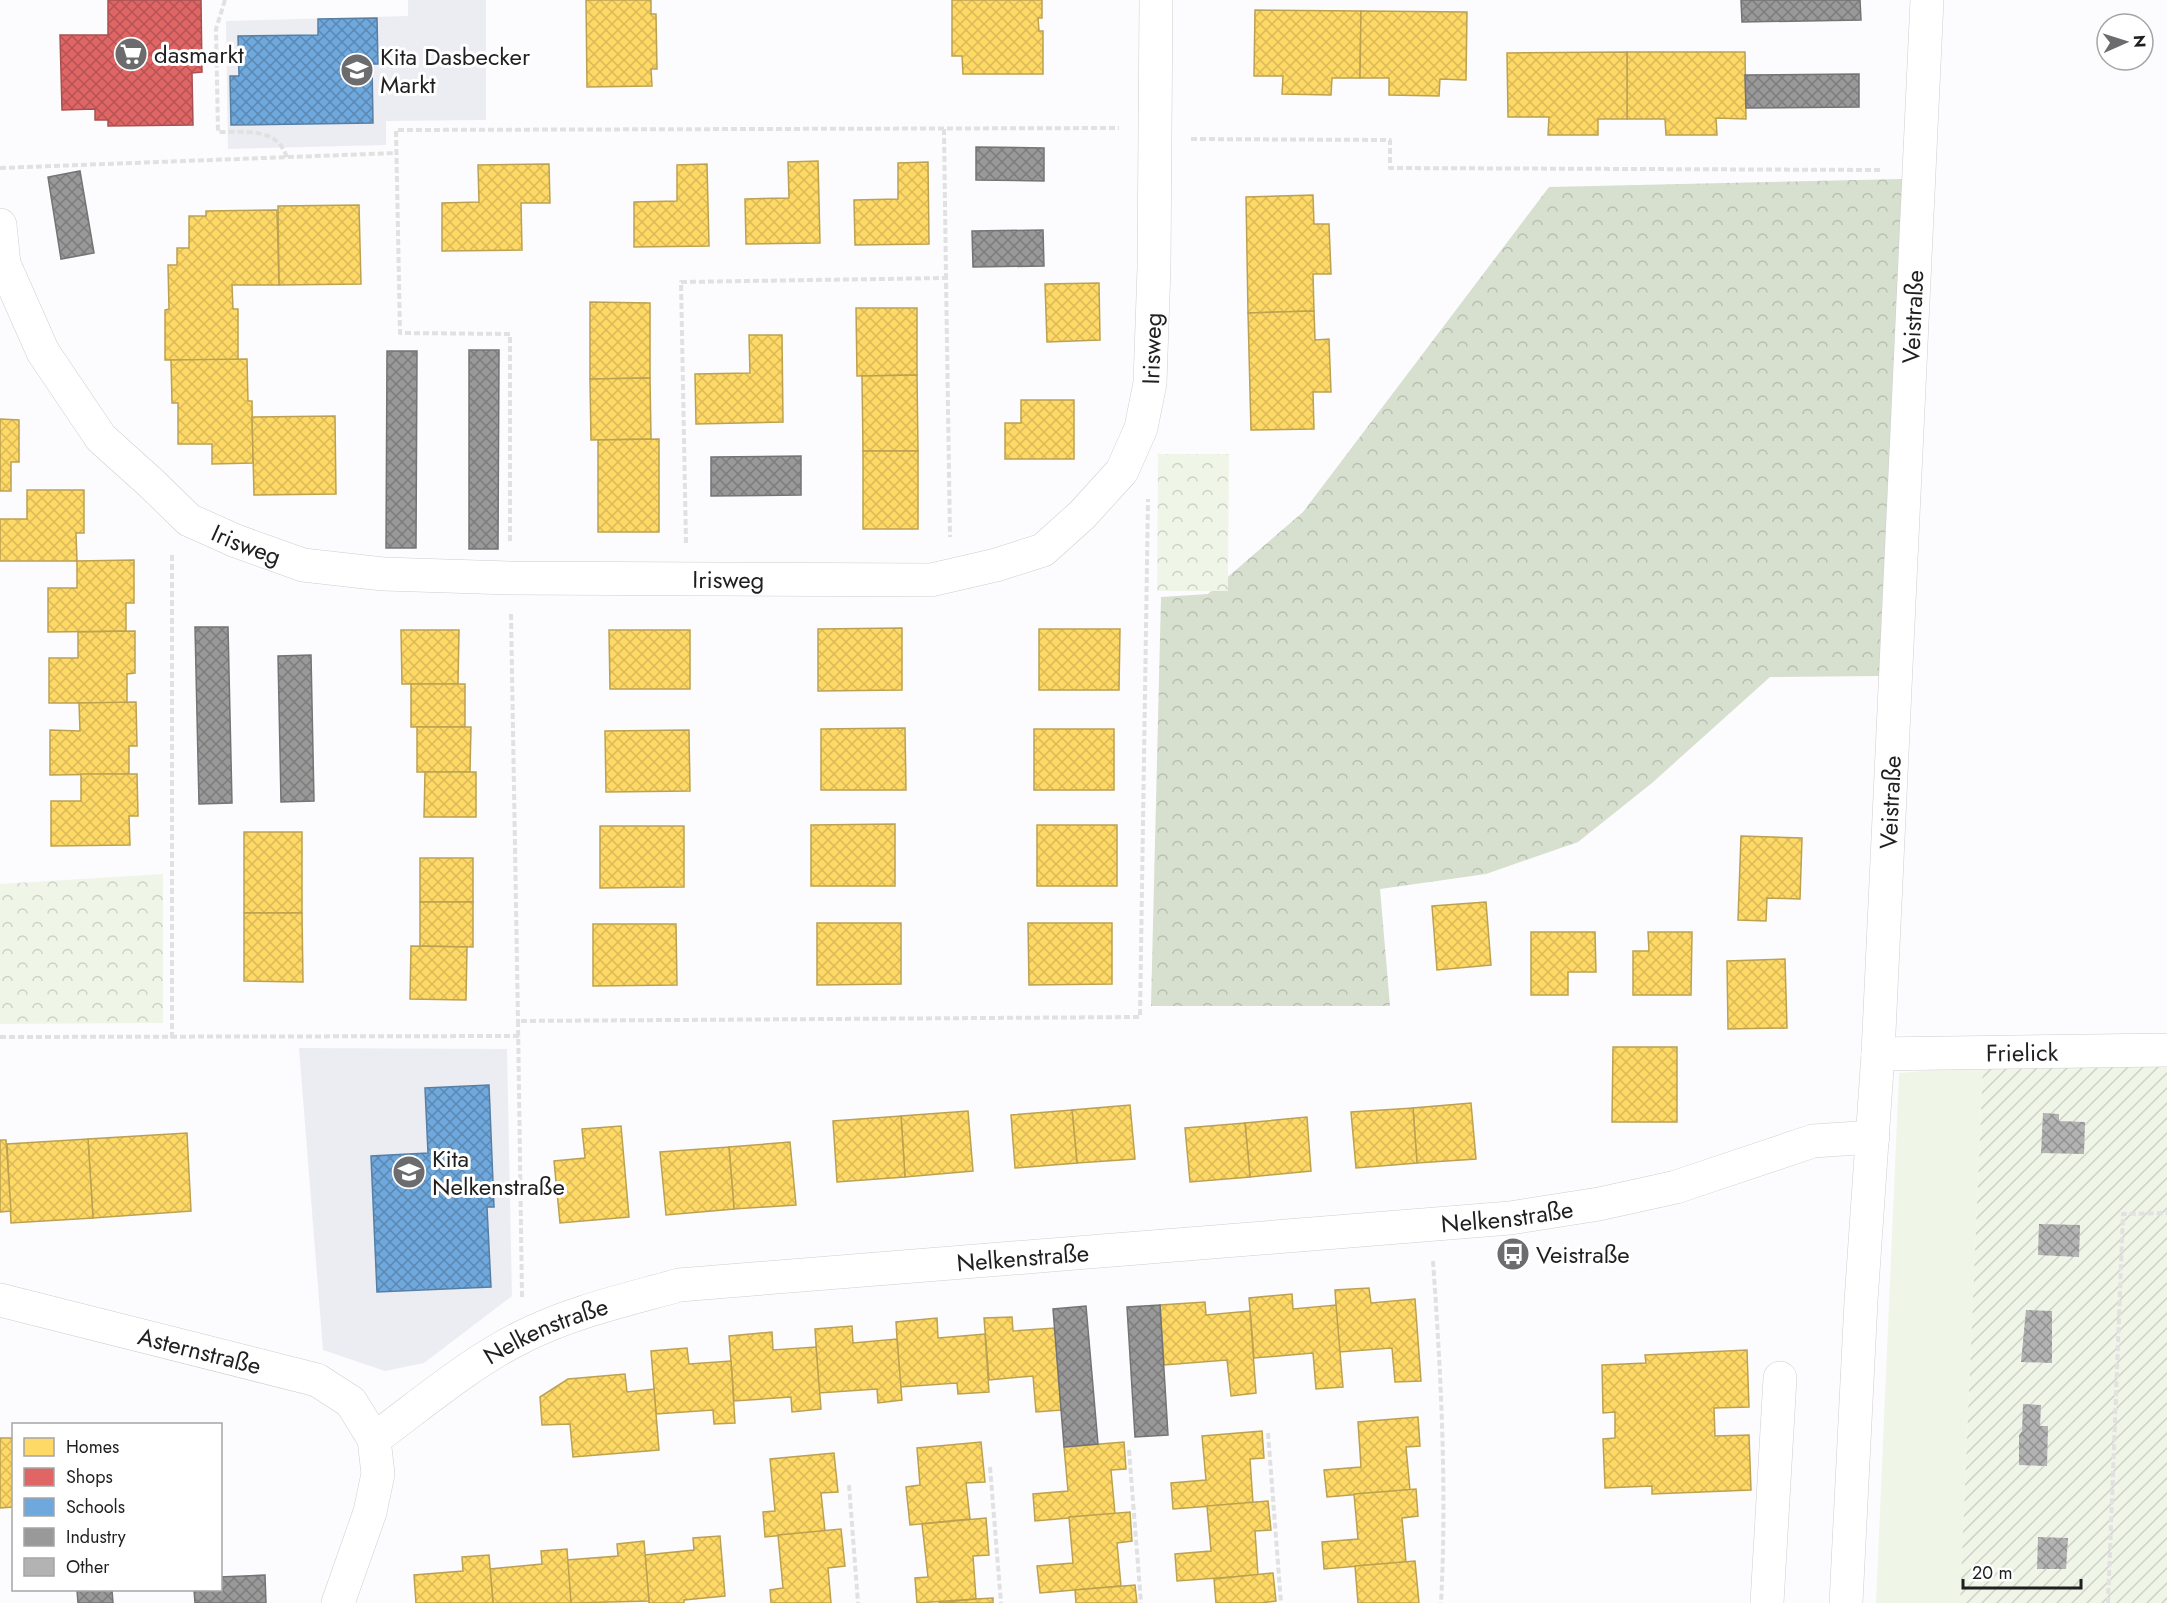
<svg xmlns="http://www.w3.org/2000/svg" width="2167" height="1603" font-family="Jost,sans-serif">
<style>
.built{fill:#ececf3}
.grass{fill:#eff6e7}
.forest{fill:url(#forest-crowns)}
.park{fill:url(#park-crowns)}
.garden{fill:url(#garden-furrows)}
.homes{fill:url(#homes-cross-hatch);stroke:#bca151;stroke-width:1.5}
.shops{fill:url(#shops-cross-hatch);stroke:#a65151;stroke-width:1.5}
.schools{fill:url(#schools-cross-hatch);stroke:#577fa4;stroke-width:1.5}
.industry{fill:url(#industry-cross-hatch);stroke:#747475;stroke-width:1.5}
.building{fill:url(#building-cross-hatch)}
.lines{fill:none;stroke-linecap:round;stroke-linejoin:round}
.minor-casing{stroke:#ceced0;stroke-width:34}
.path{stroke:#e1e1e2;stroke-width:4;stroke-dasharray:6 3;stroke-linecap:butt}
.minor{stroke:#fff;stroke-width:33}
.labels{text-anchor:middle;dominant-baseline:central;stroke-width:6;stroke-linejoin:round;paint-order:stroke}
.poi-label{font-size:24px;fill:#1f1f20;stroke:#fff;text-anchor:start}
.street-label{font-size:24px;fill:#1f1f20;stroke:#fff}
</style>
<defs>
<pattern id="forest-crowns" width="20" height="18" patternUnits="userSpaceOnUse" patternTransform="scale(1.5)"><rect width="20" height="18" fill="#d7dfce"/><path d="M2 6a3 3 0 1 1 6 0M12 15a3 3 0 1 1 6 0" fill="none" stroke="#b8bfb1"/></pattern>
<pattern id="park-crowns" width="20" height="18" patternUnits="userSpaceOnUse" patternTransform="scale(1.5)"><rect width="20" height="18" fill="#eff6e7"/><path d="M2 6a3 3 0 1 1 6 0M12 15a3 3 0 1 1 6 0" fill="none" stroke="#ccd2c6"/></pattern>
<pattern id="garden-furrows" width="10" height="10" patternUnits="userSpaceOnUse" patternTransform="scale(1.5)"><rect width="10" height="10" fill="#eff6e7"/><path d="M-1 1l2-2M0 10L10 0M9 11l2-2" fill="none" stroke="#ccd2c6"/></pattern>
<pattern id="homes-cross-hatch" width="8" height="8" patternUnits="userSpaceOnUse" patternTransform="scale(1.5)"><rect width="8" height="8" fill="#ffd966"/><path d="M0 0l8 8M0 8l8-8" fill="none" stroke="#daba58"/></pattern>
<pattern id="shops-cross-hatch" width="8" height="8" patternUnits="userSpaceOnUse" patternTransform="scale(1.5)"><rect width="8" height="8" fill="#e06666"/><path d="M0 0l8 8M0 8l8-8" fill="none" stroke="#b55354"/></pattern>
<pattern id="schools-cross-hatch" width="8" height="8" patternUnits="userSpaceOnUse" patternTransform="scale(1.5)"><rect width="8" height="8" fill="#6fa8dc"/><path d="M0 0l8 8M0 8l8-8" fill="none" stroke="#5b88b2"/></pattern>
<pattern id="industry-cross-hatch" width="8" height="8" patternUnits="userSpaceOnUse" patternTransform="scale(1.5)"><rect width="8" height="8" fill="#999"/><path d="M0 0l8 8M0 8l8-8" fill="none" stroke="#7c7c7c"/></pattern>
<pattern id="building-cross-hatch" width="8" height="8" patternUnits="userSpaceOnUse" patternTransform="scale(1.5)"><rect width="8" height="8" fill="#b4b3b4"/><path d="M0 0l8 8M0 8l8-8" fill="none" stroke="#929192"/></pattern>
</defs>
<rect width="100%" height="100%" fill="#fcfcfe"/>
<g class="built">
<polygon points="408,0 486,0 486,120 386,121 386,145 228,149 226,21 408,16"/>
<polygon points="299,1048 507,1049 512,1296 424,1363 385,1371 323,1350"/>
</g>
<polygon class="grass" points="1983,1066 1960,1603 1876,1603 1899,1073"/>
<polygon class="forest" points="1903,179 1879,676 1770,677 1652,783 1578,842 1486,874 1380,889 1390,1006 1151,1006 1161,597 1208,594 1303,512 1549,187"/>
<g class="park">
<polygon points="1158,454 1229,454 1228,591 1157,591"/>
<polygon points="163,874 163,1023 0,1024 0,884"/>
</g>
<polygon class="garden" points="2167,1063 2167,1603 1960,1603 1983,1066"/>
<g class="homes">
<polygon points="586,0 651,0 651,14 656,14 657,69 651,69 652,86 587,87"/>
<polygon points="952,0 1042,0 1042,18 1038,18 1039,31 1043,31 1043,74 963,74 962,56 952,56"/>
<polygon points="1255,10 1361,11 1360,78 1332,78 1331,95 1282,94 1283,76 1254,76"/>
<polygon points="1361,11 1467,12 1466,80 1440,79 1439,96 1389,95 1389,78 1360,78"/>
<polygon points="1627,52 1745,52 1746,119 1716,118 1717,135 1666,135 1665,119 1627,119"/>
<polygon points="1627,52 1627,119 1598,119 1598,135 1548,135 1549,117 1508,117 1507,53"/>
<polygon points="818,161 820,243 746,244 745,199 789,198 788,162"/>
<polygon points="928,162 929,244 855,245 854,200 898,199 898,163"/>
<polygon points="549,164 550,203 521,203 522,250 442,251 442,203 479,202 478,165"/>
<polygon points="707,164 709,246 634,247 634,202 677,201 677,165"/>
<polygon points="1313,195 1314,224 1329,224 1331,274 1313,274 1314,311 1248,313 1246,197"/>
<polygon points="359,205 361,284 279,285 278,206"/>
<polygon points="277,210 279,285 232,285 233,309 238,309 238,360 165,360 165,310 169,309 168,265 177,265 177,248 189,248 189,216 206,216 206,211"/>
<polygon points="1099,283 1100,340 1047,342 1045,284"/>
<polygon points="590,302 650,303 650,378 590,379"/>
<polygon points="856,308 917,308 917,375 857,376"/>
<polygon points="1314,311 1315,340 1329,339 1331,392 1313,392 1314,429 1251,430 1248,313"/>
<polygon points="749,335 782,335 783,422 696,424 695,374 750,373"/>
<polygon points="247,359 248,401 252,401 253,463 212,464 212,444 178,444 178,403 172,403 171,360"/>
<polygon points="917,375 918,451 863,451 862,376"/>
<polygon points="650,378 651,439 591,440 590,379"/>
<polygon points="1021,400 1074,400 1074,459 1005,459 1005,423 1021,423"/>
<polygon points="335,416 336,494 254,495 252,417"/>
<polygon points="0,419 19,420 19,462 11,462 11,491 0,491"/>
<polygon points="659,439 659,532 598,532 598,440"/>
<rect x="863" y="451" width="55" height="78"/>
<polygon points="27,490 84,490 84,533 76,533 77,561 0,561 0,519 27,519"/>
<polygon points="134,560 134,603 126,603 126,631 48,632 48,588 77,588 77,561"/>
<polygon points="902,628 902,690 818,691 818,629"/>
<polygon points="1039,629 1120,629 1119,690 1039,690"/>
<polygon points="401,630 459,630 458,684 402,684"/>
<polygon points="609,630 690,630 690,689 610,689"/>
<polygon points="135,631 135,673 127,674 127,703 49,703 49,658 78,658 78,632"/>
<rect x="411" y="684" width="54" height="43"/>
<polygon points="136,702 137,746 129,746 129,774 50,775 50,730 80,731 79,703"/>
<polygon points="417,727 471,727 470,772 417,772"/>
<polygon points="905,728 906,790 821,790 821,729"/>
<rect x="1034" y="729" width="80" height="61"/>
<polygon points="689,730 690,791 606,792 605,731"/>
<polygon points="425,772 476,772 476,817 424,817"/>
<polygon points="81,774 137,774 138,816 129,816 130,845 51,846 51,801 81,801"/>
<polygon points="895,824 895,886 811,886 811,825"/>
<rect x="1037" y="825" width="80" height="61"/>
<polygon points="600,826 684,826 684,887 600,888"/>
<rect x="244" y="832" width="58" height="81"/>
<polygon points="1741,836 1802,838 1800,899 1767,898 1766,921 1738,920"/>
<rect x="420" y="858" width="53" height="44"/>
<polygon points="420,902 473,902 473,947 420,946"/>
<polygon points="1486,902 1491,965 1437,970 1432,906"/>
<polygon points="244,913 302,913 303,982 244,981"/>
<polygon points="817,923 901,923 901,984 817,985"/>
<polygon points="1028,923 1112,923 1112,984 1029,985"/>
<polygon points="593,924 676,924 677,985 593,986"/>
<polygon points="1531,932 1595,932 1596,972 1568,972 1568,995 1531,995"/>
<polygon points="1648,932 1692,932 1691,995 1633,995 1633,951 1649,951"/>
<polygon points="411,946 467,947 466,1000 410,999"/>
<polygon points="1785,959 1787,1028 1728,1029 1727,961"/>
<polygon points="1613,1047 1677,1047 1677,1122 1612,1122"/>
<polygon points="1471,1103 1476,1159 1417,1163 1413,1108"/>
<polygon points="1130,1105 1135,1159 1077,1163 1072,1110"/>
<polygon points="1413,1108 1417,1163 1356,1168 1351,1112"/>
<polygon points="1072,1110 1077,1163 1015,1168 1011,1115"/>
<polygon points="968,1111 973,1171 905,1177 901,1116"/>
<polygon points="901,1116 905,1177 837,1182 833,1121"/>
<polygon points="1307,1117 1311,1171 1250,1177 1245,1123"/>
<polygon points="1245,1123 1250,1177 1190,1182 1185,1128"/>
<polygon points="621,1126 629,1217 560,1223 554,1161 585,1158 582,1129"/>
<polygon points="187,1133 191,1211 93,1218 88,1139"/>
<polygon points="88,1139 93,1218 11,1223 7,1144"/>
<polygon points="0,1140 6,1140 11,1211 0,1212"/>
<polygon points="790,1142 796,1205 734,1209 729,1147"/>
<polygon points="729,1147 734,1209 666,1215 660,1152"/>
<polygon points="1369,1288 1371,1303 1415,1299 1421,1381 1395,1382 1392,1348 1339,1352 1335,1290"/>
<polygon points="1292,1294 1293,1309 1336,1305 1343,1387 1316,1389 1313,1353 1254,1358 1249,1298"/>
<polygon points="1205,1302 1206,1315 1250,1311 1256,1393 1231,1396 1227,1360 1164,1365 1160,1305"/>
<polygon points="1012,1317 1013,1331 1055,1328 1061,1410 1036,1412 1033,1376 989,1380 984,1318"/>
<polygon points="937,1318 938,1338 985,1334 989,1392 958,1394 957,1383 900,1387 896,1322"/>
<polygon points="852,1326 853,1343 897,1339 902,1400 878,1403 877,1389 819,1393 815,1329"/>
<polygon points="772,1332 773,1350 816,1347 821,1409 792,1412 791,1397 734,1401 729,1336"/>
<polygon points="687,1348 689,1364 731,1361 735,1423 714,1424 713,1410 656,1414 651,1351"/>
<polygon points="1747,1350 1749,1407 1714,1408 1715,1436 1749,1435 1751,1490 1652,1494 1652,1486 1605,1488 1603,1439 1615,1438 1615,1412 1603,1413 1602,1365 1646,1363 1645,1355"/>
<polygon points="625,1374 627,1392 654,1389 659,1450 573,1457 570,1424 542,1425 540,1397 568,1379"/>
<polygon points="1418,1417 1420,1446 1406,1447 1410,1490 1327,1497 1324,1470 1361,1467 1358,1422"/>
<polygon points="1262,1431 1264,1458 1250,1459 1253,1503 1173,1509 1171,1483 1206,1480 1202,1436"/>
<polygon points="0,1438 14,1438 14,1507 0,1508"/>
<polygon points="981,1442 985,1482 966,1483 970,1519 910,1525 906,1487 920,1485 917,1448"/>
<polygon points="1124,1442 1126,1469 1111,1470 1115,1514 1035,1521 1033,1494 1068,1491 1064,1447"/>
<polygon points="834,1453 838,1492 821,1493 825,1531 765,1537 763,1512 775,1511 770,1459"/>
<polygon points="1416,1489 1418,1516 1402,1518 1406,1562 1324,1569 1322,1542 1358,1539 1354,1494"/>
<polygon points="1268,1501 1271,1530 1255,1531 1258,1575 1177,1581 1175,1554 1211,1551 1207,1506"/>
<polygon points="1130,1512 1132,1541 1117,1543 1121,1586 1040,1593 1037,1566 1073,1563 1069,1517"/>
<polygon points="986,1518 989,1555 973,1556 976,1599 917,1603 915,1578 928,1577 922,1524"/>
<polygon points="841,1529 845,1566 828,1568 831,1603 771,1603 770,1590 783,1588 778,1535"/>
<polygon points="720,1536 725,1596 684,1600 684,1603 649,1603 645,1555 694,1550 693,1538"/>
<polygon points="644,1541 649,1601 571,1603 567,1560 618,1556 617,1544"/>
<polygon points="567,1549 571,1603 493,1603 490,1569 542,1564 541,1551"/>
<polygon points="489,1555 493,1603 416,1603 414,1575 463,1571 462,1557"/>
<polygon points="1415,1561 1419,1603 1358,1603 1355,1566"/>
<polygon points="1273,1573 1276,1601 1261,1603 1216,1603 1214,1579"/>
<polygon points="1135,1585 1137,1603 1076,1603 1075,1590"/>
<polygon points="993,1598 993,1603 938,1603 976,1599"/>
</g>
<polygon class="shops" points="108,0 201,0 202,72 192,73 193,125 108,126 108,120 95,120 95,109 62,110 60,35 108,35"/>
<g class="schools">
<polygon points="377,18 378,64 372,64 373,123 231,125 230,76 239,76 238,36 318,35 318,19"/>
<polygon points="489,1085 494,1207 487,1207 491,1287 377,1292 371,1156 428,1153 425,1088"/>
</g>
<g class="industry">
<polygon points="1741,0 1860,0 1861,20 1742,22"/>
<polygon points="1859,74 1859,107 1746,108 1745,75"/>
<polygon points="976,147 1044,148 1044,181 976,180"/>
<polygon points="80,171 94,253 61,259 48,177"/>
<polygon points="1043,230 1044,266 973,267 972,231"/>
<polygon points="469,350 499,350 498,549 469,549"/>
<polygon points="387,351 417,351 416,548 386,548"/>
<polygon points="801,456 801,495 711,496 711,457"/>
<polygon points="195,627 228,627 232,803 199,804"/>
<polygon points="311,655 314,801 281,802 278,656"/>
<polygon points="1160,1305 1168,1435 1135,1437 1127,1307"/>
<polygon points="1086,1306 1098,1444 1064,1447 1053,1309"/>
<polygon points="265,1575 266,1603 195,1603 194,1590 220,1590 220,1577"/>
<polygon points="77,1590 112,1590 113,1603 78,1603"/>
</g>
<g class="building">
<polygon points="2043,1113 2059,1114 2059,1121 2085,1122 2084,1154 2041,1153"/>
<polygon points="2039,1224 2080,1225 2079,1257 2038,1255"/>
<polygon points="2026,1310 2052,1311 2052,1363 2021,1362"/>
<polygon points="2023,1404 2041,1405 2040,1426 2048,1426 2047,1466 2019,1465 2019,1435 2022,1431"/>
<polygon points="2038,1537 2068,1538 2066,1569 2037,1569"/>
</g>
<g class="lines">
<g class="minor-casing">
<g id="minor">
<path id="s1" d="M 0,225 L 4,264 L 43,352 L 101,438 L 151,483 L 189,520 L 236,541 L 303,565 L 383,574 L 510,578 L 931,580 L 996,565 L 1043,550 L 1082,515 L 1122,471 L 1141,428 L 1150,383 L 1154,267 L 1156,0"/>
<path id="s2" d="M 1878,1054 L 2167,1050"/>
<path id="s3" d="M 0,1300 L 317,1380 L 351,1402 L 374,1439"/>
<path id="s4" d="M 338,1603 L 370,1512 L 378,1474 L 374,1439 C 422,1404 468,1364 522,1337 C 571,1312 626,1300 679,1285 L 1510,1218 L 1599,1204 L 1676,1187 L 1813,1141 L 1873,1137"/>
<polyline points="1767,1603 1780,1378"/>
<path id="s5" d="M 1846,1603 L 1861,1301 L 1878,1054 L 1927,0"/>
</g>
</g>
<g class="path">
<path d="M 225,0 L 216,29 L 218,132 C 245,132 278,127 287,158"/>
<polyline points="944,129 946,278"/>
<polyline points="1191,139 1390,140 1390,168 1882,170"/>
<polyline points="0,168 396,153"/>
<polyline points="510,541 510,334 400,333 396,130 1119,128"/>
<polyline points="686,543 681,282 946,278 950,537"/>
<polyline points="511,614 518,1021"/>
<polyline points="0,1037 519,1036"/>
<polyline points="172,1038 172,553"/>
<path d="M 1433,1261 C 1441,1374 1447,1489 1441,1603"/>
<polyline points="522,1297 518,1021 1140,1017 1148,499"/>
<polyline points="1268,1433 1281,1603"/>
<polyline points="1129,1450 1141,1603"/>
<polyline points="990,1467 1001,1603"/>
<polyline points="849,1485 858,1603"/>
<polyline points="2108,1603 2123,1214 2167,1213"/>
</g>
<use href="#minor" class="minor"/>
</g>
<defs>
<g id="supermarket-disc" transform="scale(1.725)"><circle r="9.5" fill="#6c6c6e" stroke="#fff"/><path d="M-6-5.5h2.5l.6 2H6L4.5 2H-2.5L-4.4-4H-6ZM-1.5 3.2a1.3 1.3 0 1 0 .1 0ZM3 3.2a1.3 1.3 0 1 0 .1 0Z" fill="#fff"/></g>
<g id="school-disc" transform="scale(1.725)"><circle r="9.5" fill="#6c6c6e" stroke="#fff"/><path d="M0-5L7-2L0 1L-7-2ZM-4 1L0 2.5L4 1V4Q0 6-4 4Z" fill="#fff"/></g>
<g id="bus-disc" transform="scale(1.725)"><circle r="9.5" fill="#6c6c6e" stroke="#fff"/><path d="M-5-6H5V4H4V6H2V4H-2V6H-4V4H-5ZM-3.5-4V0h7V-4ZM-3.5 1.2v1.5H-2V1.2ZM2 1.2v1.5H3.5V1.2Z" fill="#fff"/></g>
</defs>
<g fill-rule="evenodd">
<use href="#supermarket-disc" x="131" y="54"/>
<use href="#school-disc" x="357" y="70"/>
<use href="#school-disc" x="409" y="1172"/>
<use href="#bus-disc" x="1513" y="1254"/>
</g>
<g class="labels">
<g class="poi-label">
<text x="154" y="54">dasmarkt</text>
<text x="380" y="56">Kita Dasbecker<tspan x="380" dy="28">Markt</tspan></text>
<text x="432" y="1158">Kita<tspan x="432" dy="28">Nelkenstraße</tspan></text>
<text x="1536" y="1254">Veistraße</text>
</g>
<g class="street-label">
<text stroke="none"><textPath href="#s5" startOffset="1288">Veistraße</textPath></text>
<text stroke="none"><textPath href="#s1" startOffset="1466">Irisweg</textPath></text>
<text stroke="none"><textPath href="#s1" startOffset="422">Irisweg</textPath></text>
<text stroke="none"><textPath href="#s1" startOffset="908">Irisweg</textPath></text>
<text stroke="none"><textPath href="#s5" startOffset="802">Veistraße</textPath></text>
<text stroke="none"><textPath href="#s2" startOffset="144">Frielick</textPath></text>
<text stroke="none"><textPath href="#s4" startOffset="1347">Nelkenstraße</textPath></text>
<text stroke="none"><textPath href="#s4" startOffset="861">Nelkenstraße</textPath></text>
<text stroke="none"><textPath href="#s4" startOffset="375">Nelkenstraße</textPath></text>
<text stroke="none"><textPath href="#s3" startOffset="206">Asternstraße</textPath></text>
</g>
</g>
<rect x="12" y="1423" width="210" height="168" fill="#ffffff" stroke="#a5a5a6" stroke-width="1.5"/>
<rect x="24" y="1438" width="30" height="18" fill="#ffd966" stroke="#a5a5a6" stroke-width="1.5"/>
<text x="66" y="1453" font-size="18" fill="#1f1f20">Homes</text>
<rect x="24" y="1468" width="30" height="18" fill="#e06666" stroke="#a5a5a6" stroke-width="1.5"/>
<text x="66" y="1483" font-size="18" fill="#1f1f20">Shops</text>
<rect x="24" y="1498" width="30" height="18" fill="#6fa8dc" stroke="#a5a5a6" stroke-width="1.5"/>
<text x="66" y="1513" font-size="18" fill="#1f1f20">Schools</text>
<rect x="24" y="1528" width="30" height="18" fill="#999999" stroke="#a5a5a6" stroke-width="1.5"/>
<text x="66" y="1543" font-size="18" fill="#1f1f20">Industry</text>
<rect x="24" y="1558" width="30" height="18" fill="#b4b3b4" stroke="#a5a5a6" stroke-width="1.5"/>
<text x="66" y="1573" font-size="18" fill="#1f1f20">Other</text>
<g transform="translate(2125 42) rotate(87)"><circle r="28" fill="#ffffff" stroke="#a5a5a6" stroke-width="1.5"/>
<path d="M0-4.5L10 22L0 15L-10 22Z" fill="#6c6c6e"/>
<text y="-9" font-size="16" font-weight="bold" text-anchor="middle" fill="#1f1f20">N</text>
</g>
<path d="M1963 1579v9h118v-9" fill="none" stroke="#1f1f20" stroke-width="3"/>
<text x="1972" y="1579" font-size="18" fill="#1f1f20" stroke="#ffffff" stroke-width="4.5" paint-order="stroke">20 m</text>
</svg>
